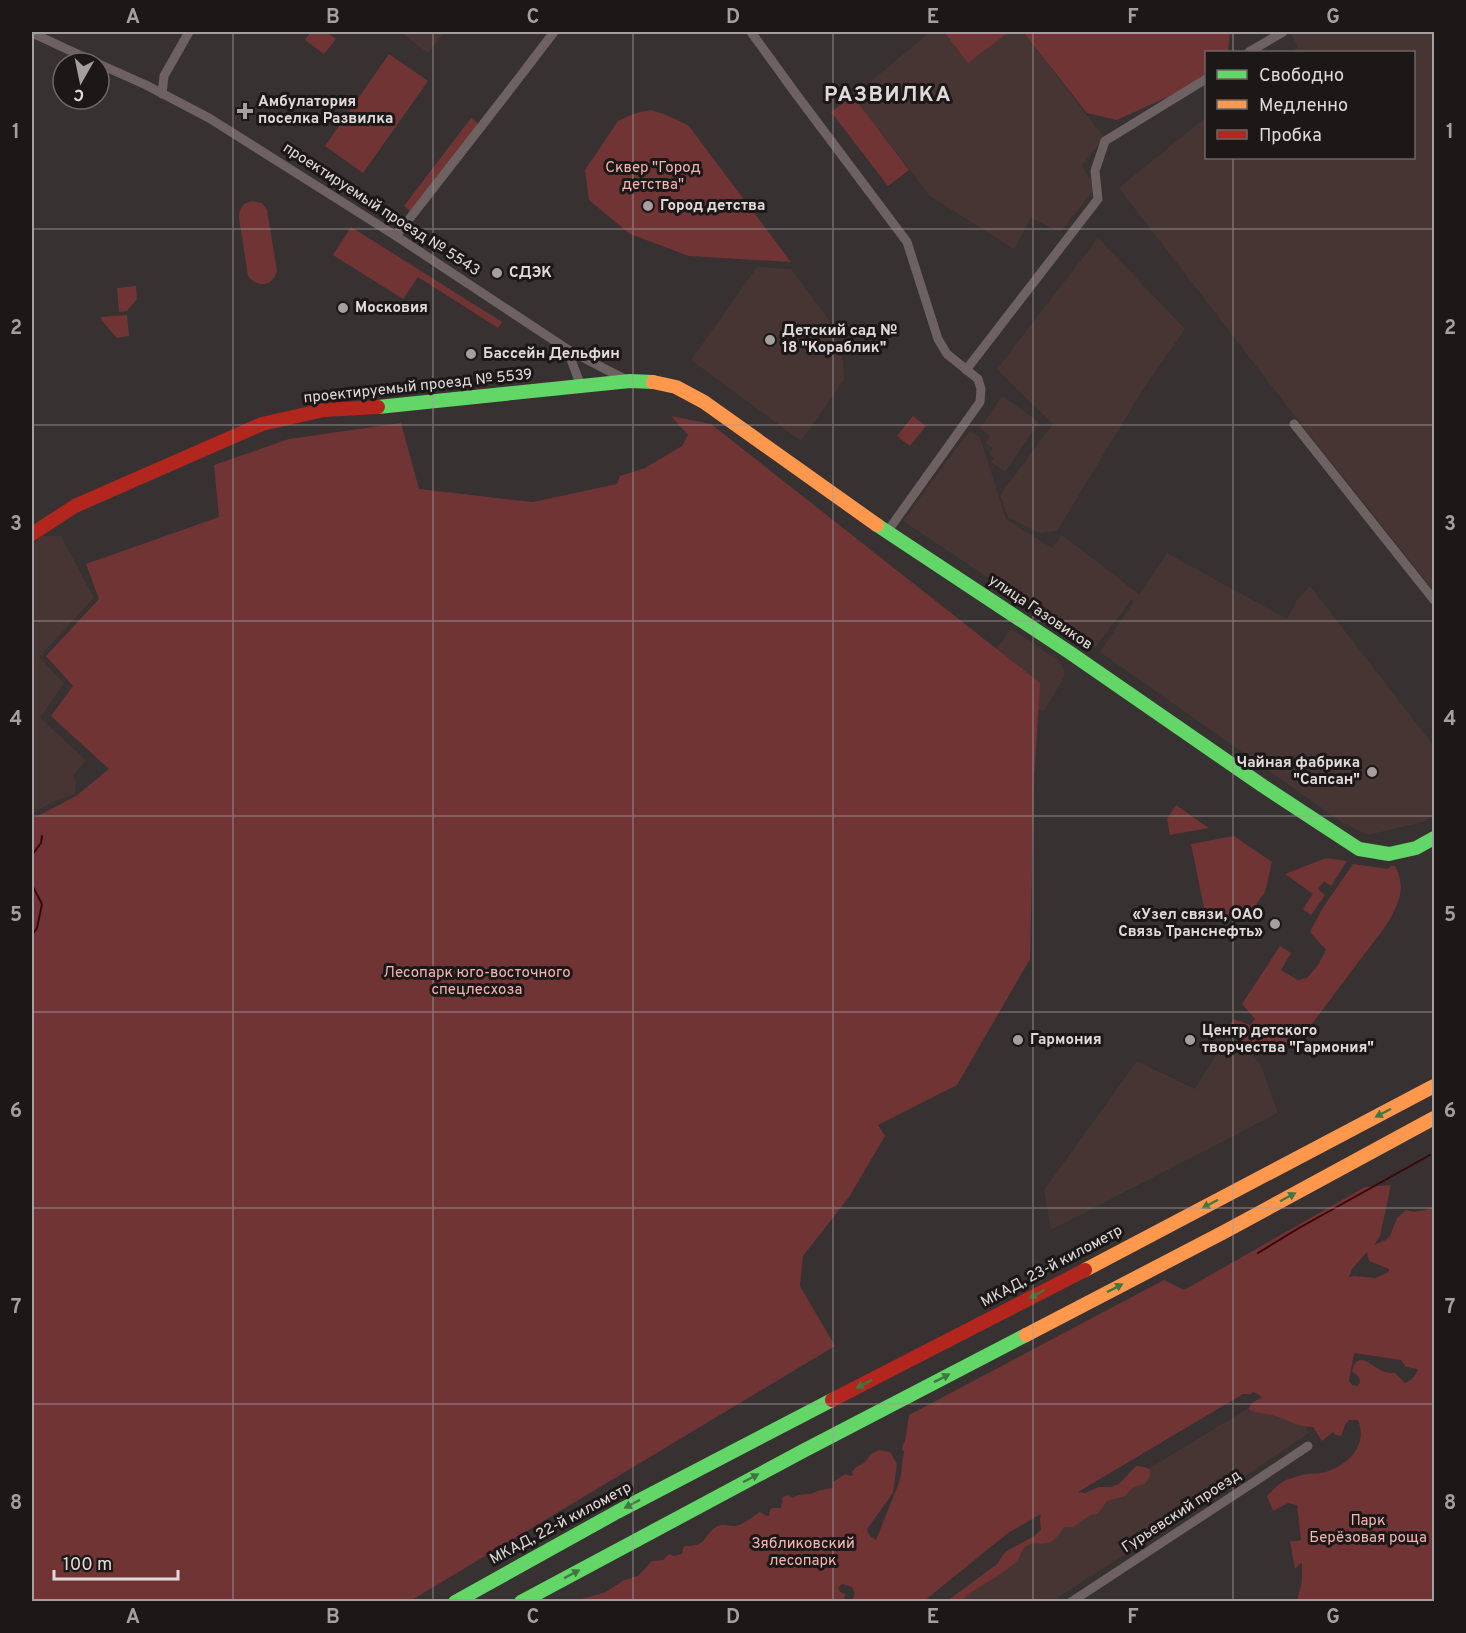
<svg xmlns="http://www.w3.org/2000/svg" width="1466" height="1633" font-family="Overpass,sans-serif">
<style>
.built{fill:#473534}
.green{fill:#713435;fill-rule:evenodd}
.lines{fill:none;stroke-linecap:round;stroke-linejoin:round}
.stream{stroke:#3e040a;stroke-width:2}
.street{stroke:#6d6261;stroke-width:9}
.fast{stroke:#63d668;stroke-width:14}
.slow{stroke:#ff974d;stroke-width:14}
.jam{stroke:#b3261e;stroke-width:14}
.oneway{fill:#407740}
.grid{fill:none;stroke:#a69f9f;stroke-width:1.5;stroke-opacity:0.55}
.poi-dot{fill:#a69f9f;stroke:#1d1818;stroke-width:2}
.labels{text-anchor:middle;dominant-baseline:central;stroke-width:6;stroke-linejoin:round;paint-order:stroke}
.poi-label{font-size:15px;font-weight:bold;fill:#e2dada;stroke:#1d1818;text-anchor:start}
.park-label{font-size:15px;fill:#f6b5b3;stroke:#1d1818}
.street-label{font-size:15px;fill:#e2dada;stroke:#1d1818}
.district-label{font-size:21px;font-weight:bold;letter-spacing:1.5px;fill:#e2dada;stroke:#1d1818}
.neatline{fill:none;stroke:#a69f9f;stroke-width:2}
.grid-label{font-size:20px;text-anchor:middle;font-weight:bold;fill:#a69f9f}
</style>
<rect width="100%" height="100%" fill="#373131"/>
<g class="built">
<polygon points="400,32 444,32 428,53"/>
<polygon points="930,32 944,32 968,63 1009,32 1023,32 1104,137 1082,166 1096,188 1060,232 1031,218 1014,249 930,196 853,96"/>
<polygon points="1290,32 1434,32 1434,591 1301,424 1119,188 1206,117 1206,158 1414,158 1414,52 1291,52 1298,47"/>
<polygon points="1098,238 1185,329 1144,388 1057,531 1039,533 1008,517 1000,495 1053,424 997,369"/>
<polygon points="757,267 791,269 828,319 843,361 844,380 801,441 691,360"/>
<polygon points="1002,396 1039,422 1005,472 991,462 994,458 989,454 993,448 985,443 990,436 980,428"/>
<polygon points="969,431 980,437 1006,519 1052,548 1062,535 1139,594 1167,553 1287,619 1297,600 1310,586 1434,746 1434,814 1423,822 1368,835 1343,823 1100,652 1134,601 1131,600 1095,648 997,582 993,581 903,521"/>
<polygon points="42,536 61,536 94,598 39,657 64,683 40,718 86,760 73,775 76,782 75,794 50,803 32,814 32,546"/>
<polygon points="1011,629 1060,662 1064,670 1064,677 1044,711 1026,708 993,654"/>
<polygon points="1227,1037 1260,1063 1278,1113 1051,1230 1044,1190 1137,1061 1195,1089"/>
<polygon points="1257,1403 1305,1426 1309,1433 1199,1507 1052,1601 952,1602 1021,1546"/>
</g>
<g class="green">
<polygon points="311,32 326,32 336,39 324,54 305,40"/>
<polygon points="944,32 1009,32 968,63"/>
<polygon points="1023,32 1230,32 1228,52 1206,52 1206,79 1205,80 1117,120 1087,113"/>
<polygon points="389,54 428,81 363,173 325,146"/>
<polygon points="853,96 909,170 888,186 831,112"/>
<polygon points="650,110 664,114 688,125 791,262 689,256 630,234 589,200 585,170 618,121 633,114"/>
<polygon points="471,118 479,124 413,213 404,206"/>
<path d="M 252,201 L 262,203 L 267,210 L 277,271 C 273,286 258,289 248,276 L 239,218 C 239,208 243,203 252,201 Z"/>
<polygon points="351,227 502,322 498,328 418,277 403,299 333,255"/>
<polygon points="136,286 137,299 127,311 119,312 117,288"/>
<polygon points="127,315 129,336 117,338 102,321 101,317"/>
<polygon points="671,416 711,424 1040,683 1034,779 1030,959 957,1085 878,1125 885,1136 849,1197 803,1256 800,1286 835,1346 410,1601 32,1601 32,819 76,796 109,769 51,716 73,686 46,656 99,599 86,564 219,517 214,465 289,439 401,423 419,489 533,502 617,484 620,476 645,468 682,446 688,435"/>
<polygon points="913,416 926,426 910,446 897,436"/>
<polygon points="1176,805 1209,828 1170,835 1167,819"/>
<polygon points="1234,836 1272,862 1265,892 1248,916 1207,922 1191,844"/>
<polygon points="1326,858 1347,861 1331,886 1324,881 1318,889 1325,895 1311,915 1303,909 1313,894 1285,874"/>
<path d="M 1353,864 L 1388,869 L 1391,866 L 1395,866 C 1401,878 1403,889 1398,902 C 1390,924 1374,941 1360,960 C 1339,987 1319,1015 1298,1042 C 1264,1063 1256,1051 1227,1030 L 1234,1019 L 1250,1025 L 1255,1019 L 1242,1004 L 1280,946 L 1291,953 L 1281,970 L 1298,980 L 1307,978 L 1318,965 L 1326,950 L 1310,932 L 1322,909 Z"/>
<path d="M 1391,1185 L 1380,1236 L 1374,1245 L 1386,1240 L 1390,1236 L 1397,1218 L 1406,1210 C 1415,1214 1425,1210 1434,1207 L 1434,1601 L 1297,1601 L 1302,1581 L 1302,1563 L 1299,1564 L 1295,1569 L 1290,1541 L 1299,1541 L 1301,1540 L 1297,1505 L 1288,1503 L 1273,1511 L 1267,1496 C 1273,1490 1281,1481 1289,1479 C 1294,1477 1302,1475 1307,1474 C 1313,1473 1320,1474 1326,1472 C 1349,1464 1368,1445 1358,1420 L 1349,1420 L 1345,1425 L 1341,1436 L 1335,1435 L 1333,1432 L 1322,1441 L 1313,1427 C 1296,1427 1287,1419 1272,1415 C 1264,1413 1256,1414 1249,1409 C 1250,1401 1257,1401 1262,1397 L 1254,1392 L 1250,1394 L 1243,1394 L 1078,1492 L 1085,1493 L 1099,1487 L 1111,1487 L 1119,1484 L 1136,1466 L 1145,1467 L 1150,1470 L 1150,1476 L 1145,1484 L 1133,1487 L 1125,1496 L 1107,1501 L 1101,1510 L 1096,1514 L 1090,1515 L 1073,1527 L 1064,1527 C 1061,1531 1057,1538 1052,1541 C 1044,1547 1033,1540 1025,1547 C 1021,1551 1020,1559 1015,1563 C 998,1578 977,1586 961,1601 L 947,1601 L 997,1564 L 1005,1552 L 1034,1536 L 1041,1530 L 1040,1519 L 1041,1514 L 1008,1533 L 924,1601 L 852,1601 L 855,1594 L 852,1587 L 843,1584 L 838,1587 L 840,1592 L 845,1594 L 844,1601 L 575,1601 L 606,1592 L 624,1580 L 638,1576 L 652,1561 L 663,1560 L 669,1554 L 674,1556 L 682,1554 L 683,1548 L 685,1546 C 708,1546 701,1538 716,1527 C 723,1522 732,1528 739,1525 C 747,1522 753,1516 760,1512 L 767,1516 L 769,1516 L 770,1510 L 772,1508 L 781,1508 L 783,1497 L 788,1495 L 793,1498 L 798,1495 L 810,1494 L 821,1490 L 833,1488 L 833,1482 L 845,1474 L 850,1476 L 853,1475 L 852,1472 L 856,1467 L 864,1463 L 871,1454 L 879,1450 L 890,1452 L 897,1464 L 893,1493 L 867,1529 L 869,1535 L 876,1540 L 900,1480 L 904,1451 L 902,1450 L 903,1444 L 905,1442 L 909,1415 L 1164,1280 L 1184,1290 L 1365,1187 ZM 1367,1252 L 1369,1261 L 1389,1269 L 1389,1272 L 1375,1278 L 1354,1276 L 1349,1277 L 1352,1269 ZM 1354,1353 L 1401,1360 L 1406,1367 L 1418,1369 C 1415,1376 1413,1380 1405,1383 L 1395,1373 C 1392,1373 1388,1373 1385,1372 C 1373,1369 1358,1347 1352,1371 L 1359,1377 L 1360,1383 L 1358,1386 L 1352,1385 L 1349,1381 Z"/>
</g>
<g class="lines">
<g class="stream">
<polyline points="32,884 33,873 32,855 41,843 42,836"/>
<polyline points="32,885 42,904 37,928 32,935"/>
<polyline points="1258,1253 1299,1228 1430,1155"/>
</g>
<g class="street">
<polyline points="751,32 796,94 907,242 938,339 947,354 978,379 981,389 980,402 887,532"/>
<polyline points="32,33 97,63"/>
<polyline points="1249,52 1283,32"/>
<polyline points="99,64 146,85 209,118 396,236 567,349 605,369 627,380"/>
<polyline points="162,94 164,76 189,32"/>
<polyline points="396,236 505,96 554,32"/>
<polyline points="567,349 581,386"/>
<polyline points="966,370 1098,199 1095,171 1105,141 1206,79"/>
<polyline points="1294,424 1434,600"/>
<polyline points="1071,1602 1251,1484 1308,1446"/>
</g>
<g class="fast">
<polyline points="378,407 630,381 653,382"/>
<polyline points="877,525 1069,652 1263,786 1359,849 1389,854 1416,848 1434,838"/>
<polyline points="455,1602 617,1512 832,1400"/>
<polyline points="521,1602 803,1451 1026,1335"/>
</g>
<g class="slow">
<polyline points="653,382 676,387 704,402 877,525"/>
<polyline points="1085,1270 1434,1086"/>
<polyline points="1026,1335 1224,1232 1434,1118"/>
</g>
<g class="jam">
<polyline points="32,534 75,506 262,424 324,410 378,407"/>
<polyline points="832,1400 1085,1270"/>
</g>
</g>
<defs><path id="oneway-solid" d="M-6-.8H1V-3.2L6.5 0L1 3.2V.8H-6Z" transform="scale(1.5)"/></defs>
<g class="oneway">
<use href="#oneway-solid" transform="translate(1383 1113) rotate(152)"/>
<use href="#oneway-solid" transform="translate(1288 1197) rotate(-28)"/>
<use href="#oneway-solid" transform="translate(1210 1204) rotate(152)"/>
<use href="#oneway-solid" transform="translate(1115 1288) rotate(-27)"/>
<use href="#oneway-solid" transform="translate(1037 1294) rotate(152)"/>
<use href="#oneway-solid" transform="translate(942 1378) rotate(-27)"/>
<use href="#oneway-solid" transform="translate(864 1384) rotate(153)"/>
<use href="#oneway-solid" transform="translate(751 1478) rotate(-28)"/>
<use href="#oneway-solid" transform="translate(632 1504) rotate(152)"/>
<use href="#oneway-solid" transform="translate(572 1574) rotate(-28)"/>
</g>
<path class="grid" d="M 233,32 L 233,1602M 433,32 L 433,1602M 633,32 L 633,1602M 833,32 L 833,1602M 1033,32 L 1033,1602M 1233,32 L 1233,52M 1233,158 L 1233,1602M 32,229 L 1434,229M 32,425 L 1434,425M 32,621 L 1434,621M 32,816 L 1434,816M 32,1012 L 1434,1012M 32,1208 L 1434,1208M 32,1404 L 1434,1404"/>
<g class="poi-dot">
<path d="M242 102h6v6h6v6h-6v6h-6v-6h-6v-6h6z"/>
<circle cx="648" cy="206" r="6"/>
<circle cx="497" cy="273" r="6"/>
<circle cx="343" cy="308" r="6"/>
<circle cx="770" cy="340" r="6"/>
<circle cx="471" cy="354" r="6"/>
<circle cx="1372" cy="772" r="6"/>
<circle cx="1275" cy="924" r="6"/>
<circle cx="1018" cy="1040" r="6"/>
<circle cx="1190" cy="1040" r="6"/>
</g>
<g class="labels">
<g class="poi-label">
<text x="258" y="102">Амбулатория<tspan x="258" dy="17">поселка Развилка</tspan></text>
<text x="660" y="206">Город детства</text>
<text x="509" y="273">СДЭК</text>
<text x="355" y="308">Московия</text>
<text x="782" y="331">Детский сад №<tspan x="782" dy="17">18 "Кораблик"</tspan></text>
<text x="483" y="354">Бассейн Дельфин</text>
<text x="1360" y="763" text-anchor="end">Чайная фабрика<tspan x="1360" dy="17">"Сапсан"</tspan></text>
<text x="1263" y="915" text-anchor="end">«Узел связи, ОАО<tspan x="1263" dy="17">Связь Транснефть»</tspan></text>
<text x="1202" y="1031">Центр детского<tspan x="1202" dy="17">творчества "Гармония"</tspan></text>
<text x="1030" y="1040">Гармония</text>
</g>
<g class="park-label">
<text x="653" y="168">Сквер "Город<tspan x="653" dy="17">детства"</tspan></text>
<text x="477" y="973">Лесопарк юго-восточного<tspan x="477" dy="17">спецлесхоза</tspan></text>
<text x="1368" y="1521">Парк<tspan x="1368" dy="17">Берёзовая роща</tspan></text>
<text x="803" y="1544">Зябликовский<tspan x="803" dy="17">лесопарк</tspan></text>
</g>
<g class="street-label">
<text transform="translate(381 210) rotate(33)">проектируемый проезд № 5543</text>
<text transform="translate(418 387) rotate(-6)">проектируемый проезд № 5539</text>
<text transform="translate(1040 613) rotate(34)">улица Газовиков</text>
<text transform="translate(1052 1267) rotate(-28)">МКАД, 23-й километр</text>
<text transform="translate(1182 1512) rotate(-33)">Гурьевский проезд</text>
<text transform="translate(561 1524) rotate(-28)">МКАД, 22-й километр</text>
</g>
<g class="district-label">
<text x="888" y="95">РАЗВИЛКА</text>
</g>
</g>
<rect width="1466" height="1633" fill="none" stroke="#1d1818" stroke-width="66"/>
<rect x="1205" y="51" width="210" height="108" fill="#1d1818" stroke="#6c6666" stroke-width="1.5"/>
<rect x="1217" y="70" width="30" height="9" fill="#63d668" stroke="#6c6666" stroke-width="1.5"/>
<text x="1259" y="81" font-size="18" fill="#e2dada">Свободно</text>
<rect x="1217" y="100" width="30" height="9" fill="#ff974d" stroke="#6c6666" stroke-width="1.5"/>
<text x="1259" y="111" font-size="18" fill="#e2dada">Медленно</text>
<rect x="1217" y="130" width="30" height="9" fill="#b3261e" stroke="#6c6666" stroke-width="1.5"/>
<text x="1259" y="141" font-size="18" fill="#e2dada">Пробка</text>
<g transform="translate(81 81) rotate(189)"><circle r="28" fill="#1d1818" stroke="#6c6666" stroke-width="1.5"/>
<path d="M0-4.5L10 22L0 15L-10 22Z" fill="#a69f9f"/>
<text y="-9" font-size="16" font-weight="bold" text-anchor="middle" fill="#e2dada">С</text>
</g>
<path d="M54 1570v9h124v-9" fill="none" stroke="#e2dada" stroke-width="3"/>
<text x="63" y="1570" font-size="18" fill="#e2dada" stroke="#1d1818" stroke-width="4.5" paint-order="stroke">100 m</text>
<rect x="33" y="33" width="1400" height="1567" class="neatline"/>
<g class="grid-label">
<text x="133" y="23">A</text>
<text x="333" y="23">B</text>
<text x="533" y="23">C</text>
<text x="733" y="23">D</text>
<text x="933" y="23">E</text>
<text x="1133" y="23">F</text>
<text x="1333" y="23">G</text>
<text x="16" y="138">1</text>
<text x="1450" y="138">1</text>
<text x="16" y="334">2</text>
<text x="1450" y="334">2</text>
<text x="16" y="530">3</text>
<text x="1450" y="530">3</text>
<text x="16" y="725">4</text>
<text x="1450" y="725">4</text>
<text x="16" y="921">5</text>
<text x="1450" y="921">5</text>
<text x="16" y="1117">6</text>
<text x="1450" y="1117">6</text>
<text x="16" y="1313">7</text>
<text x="1450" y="1313">7</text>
<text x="16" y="1509">8</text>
<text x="1450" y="1509">8</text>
<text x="133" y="1623">A</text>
<text x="333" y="1623">B</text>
<text x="533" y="1623">C</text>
<text x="733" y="1623">D</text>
<text x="933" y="1623">E</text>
<text x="1133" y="1623">F</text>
<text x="1333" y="1623">G</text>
</g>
</svg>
